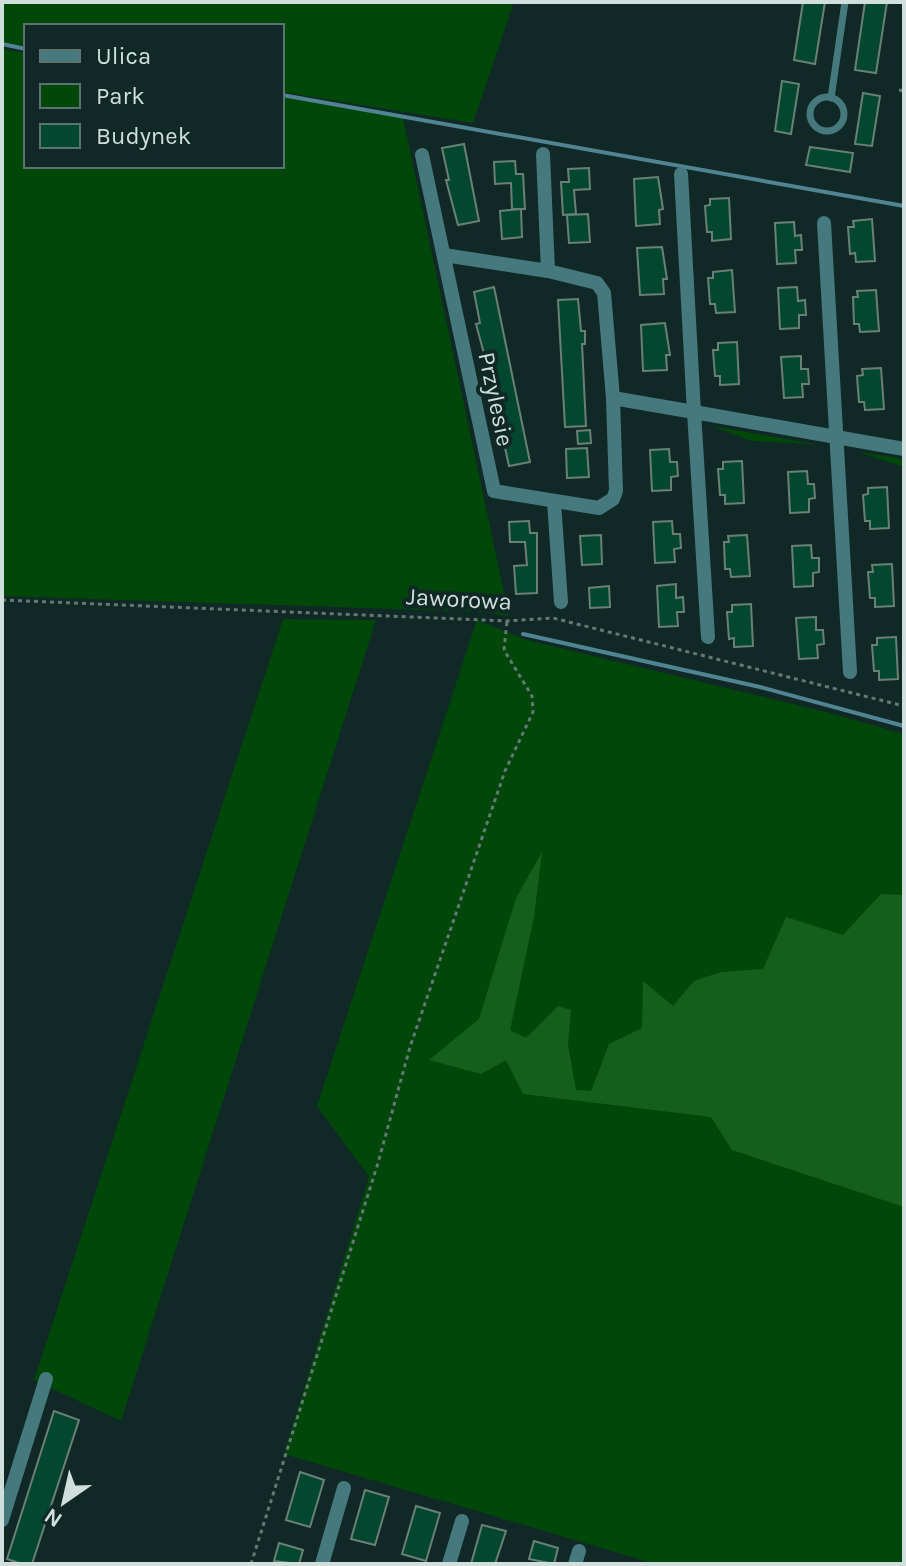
<svg xmlns="http://www.w3.org/2000/svg" width="906" height="1566" font-family="Karla,sans-serif">
<style>
.green{fill:#004709}
.forest{fill:#155f1c}
.lines{fill:none;stroke-linecap:round;stroke-linejoin:round}
.stream{stroke:#508492;stroke-width:4}
.building{fill:#034730;stroke:#6a8075;stroke-width:2}
.path{stroke:#657875;stroke-width:3;stroke-dasharray:4 4;stroke-linecap:butt}
.service{stroke:#46797d;stroke-width:7}
.minor{stroke:#46797d;stroke-width:14}
.labels{text-anchor:middle;dominant-baseline:central;stroke-width:8;stroke-linejoin:round;paint-order:stroke}
.street-label{font-size:24px;fill:#d1dfdc;stroke:#112926}
</style>
<rect width="100%" height="100%" fill="#112926"/>
<g class="green">
<polygon points="2,2 514,2 473,123 282,92 282,26 26,26 26,46 2,42"/>
<polygon points="2,49 26,53 26,166 282,166 282,97 403,118 509,616 484,612 2,596"/>
<polygon points="711,426 816,444 752,441"/>
<polygon points="855,451 904,459 904,467"/>
<polygon points="283,619 376,620 121,1421 34,1380"/>
<polygon points="477,620 527,640 830,713 904,734 904,1556 901,1564 656,1564 284,1454 369,1177 317,1106"/>
</g>
<polygon class="forest" points="542,852 534,917 510,1030 526,1038 558,1006 571,1010 568,1045 576,1090 591,1091 609,1044 642,1028 643,981 673,1006 694,981 721,972 763,969 786,917 843,935 881,894 904,895 904,1207 732,1150 711,1117 523,1094 506,1060 481,1074 429,1060 479,1019 516,898"/>
<g class="lines">
<g class="stream">
<polyline points="2,44 26,49"/>
<polyline points="282,95 904,206"/>
<polyline points="523,634 760,687 904,726"/>
</g>
</g>
<g class="building">
<polygon points="803,2 825,2 815,64 794,60"/>
<polygon points="865,2 887,2 876,73 855,70"/>
<polygon points="782,81 799,84 791,134 775,131"/>
<polygon points="863,93 880,96 872,146 855,144"/>
<polygon points="464,144 479,221 458,225 446,180 449,180 442,148"/>
<polygon points="810,147 853,153 850,172 806,165"/>
<polygon points="515,161 516,174 523,174 525,209 512,209 511,183 495,184 494,162"/>
<polygon points="589,168 590,189 574,190 576,214 563,215 561,182 569,182 568,169"/>
<polygon points="658,177 663,209 659,210 660,224 636,226 634,179"/>
<polygon points="729,198 731,239 712,241 712,232 707,232 705,206 710,205 710,199"/>
<polygon points="521,209 522,237 502,239 500,211"/>
<polygon points="588,214 590,242 569,243 567,215"/>
<polygon points="872,219 875,261 856,262 855,253 850,254 848,227 854,227 853,221"/>
<polygon points="794,222 795,236 801,235 802,250 795,250 796,263 777,264 775,223"/>
<polygon points="662,247 667,279 663,279 664,294 640,295 637,248"/>
<polygon points="732,270 735,312 716,313 715,304 710,304 708,278 713,278 713,272"/>
<polygon points="494,287 530,462 509,466 502,434 499,434 492,385 489,386 486,373 489,372 476,324 480,323 474,292"/>
<polygon points="797,287 798,301 805,300 806,315 799,315 799,328 780,329 778,288"/>
<polygon points="876,290 879,331 860,332 859,324 854,324 853,297 858,297 857,291"/>
<polygon points="578,299 581,331 585,331 585,344 582,344 586,426 565,427 558,300"/>
<polygon points="665,323 670,355 666,355 667,370 643,371 641,325"/>
<polygon points="737,342 739,384 720,385 720,376 715,376 713,350 718,350 718,343"/>
<polygon points="801,356 801,369 808,369 809,384 802,384 803,397 784,398 781,357"/>
<polygon points="881,368 884,409 865,410 864,402 859,402 857,376 863,375 862,369"/>
<polygon points="590,430 591,443 578,444 577,431"/>
<polygon points="587,448 589,477 567,478 566,449"/>
<polygon points="669,449 670,462 677,462 678,476 671,477 671,490 652,491 650,450"/>
<polygon points="742,461 744,503 725,504 725,495 720,495 718,469 723,469 723,462"/>
<polygon points="807,471 808,484 814,484 815,498 809,499 809,512 790,513 788,472"/>
<polygon points="887,487 889,528 870,529 870,521 865,521 863,495 868,494 868,488"/>
<polygon points="529,521 530,533 537,533 537,593 516,594 514,566 527,565 525,542 510,542 509,522"/>
<polygon points="672,521 673,534 680,534 681,548 674,549 675,562 655,563 653,522"/>
<polygon points="601,535 602,564 582,565 580,536"/>
<polygon points="747,535 750,576 731,577 730,569 725,569 724,542 729,542 728,536"/>
<polygon points="811,545 812,558 819,558 819,572 813,573 813,586 794,587 792,546"/>
<polygon points="892,564 894,606 875,607 875,598 870,598 868,572 873,572 872,565"/>
<polygon points="676,584 676,598 683,597 684,612 677,612 678,626 659,627 657,586"/>
<polygon points="609,586 610,607 590,608 589,588"/>
<polygon points="751,604 753,646 734,647 734,638 729,639 727,612 732,612 732,605"/>
<polygon points="816,617 816,630 823,630 824,644 817,645 818,658 799,659 796,618"/>
<polygon points="896,637 898,679 879,680 879,671 874,671 872,645 877,645 877,638"/>
<polygon points="54,1411 79,1420 32,1564 22,1564 7,1559"/>
<polygon points="300,1472 324,1480 310,1527 286,1520"/>
<polygon points="365,1490 389,1497 375,1545 351,1539"/>
<polygon points="416,1506 440,1513 426,1561 402,1554"/>
<polygon points="482,1525 506,1531 495,1564 471,1564"/>
<polygon points="534,1541 558,1548 554,1564 529,1559"/>
<polygon points="279,1543 303,1550 299,1564 274,1561"/>
</g>
<g class="lines">
<g class="path">
<polyline points="899,90 904,91"/>
<polyline points="2,600 507,621 553,618 904,706"/>
<polyline points="251,1564 378,1163 410,1047 505,771 533,712 532,696 504,650 507,621"/>
</g>
<g class="service">
<circle cx="827" cy="114" r="17"/>
<polyline points="831,98 845,2"/>
</g>
<g class="minor">
<polyline points="543,154 548,271"/>
<polyline points="422,155 494,491 599,508 613,499 616,491 613,398 694,412 681,174"/>
<polyline points="824,223 850,672"/>
<polyline points="444,255 548,271 597,283 604,293 613,398"/>
<polyline points="554,502 561,602"/>
<polyline points="708,637 694,412 904,449"/>
<polyline points="2,1520 46,1379"/>
<polyline points="322,1564 344,1488"/>
<polyline points="449,1564 462,1521"/>
<polyline points="575,1564 579,1551"/>
</g>
</g>
<g class="labels">
<g class="street-label">
<text transform="translate(496 399) rotate(78)">Przylesie</text>
<text transform="translate(459 599) rotate(3)">Jaworowa</text>
</g>
</g>
<rect width="906" height="1566" fill="none" stroke="#d1dfdc" stroke-width="8"/>
<rect x="24" y="24" width="260" height="144" fill="#112926" stroke="#5e726f" stroke-width="2"/>
<rect x="40" y="50" width="40" height="12" fill="#46797d" stroke="#5e726f" stroke-width="2"/>
<text x="96" y="64" font-size="24" fill="#d1dfdc">Ulica</text>
<rect x="40" y="84" width="40" height="24" fill="#004709" stroke="#5e726f" stroke-width="2"/>
<text x="96" y="104" font-size="24" fill="#d1dfdc">Park</text>
<rect x="40" y="124" width="40" height="24" fill="#034730" stroke="#5e726f" stroke-width="2"/>
<text x="96" y="144" font-size="24" fill="#d1dfdc">Budynek</text>
<g transform="translate(64 1502) rotate(214)" stroke="#112926" stroke-width="6" paint-order="stroke">
<path d="M0-6L14 30L0 20L-14 30Z" fill="#d1dfdc"/>
<text y="-12" font-size="22" font-weight="bold" text-anchor="middle" fill="#d1dfdc">N</text>
</g>
</svg>
